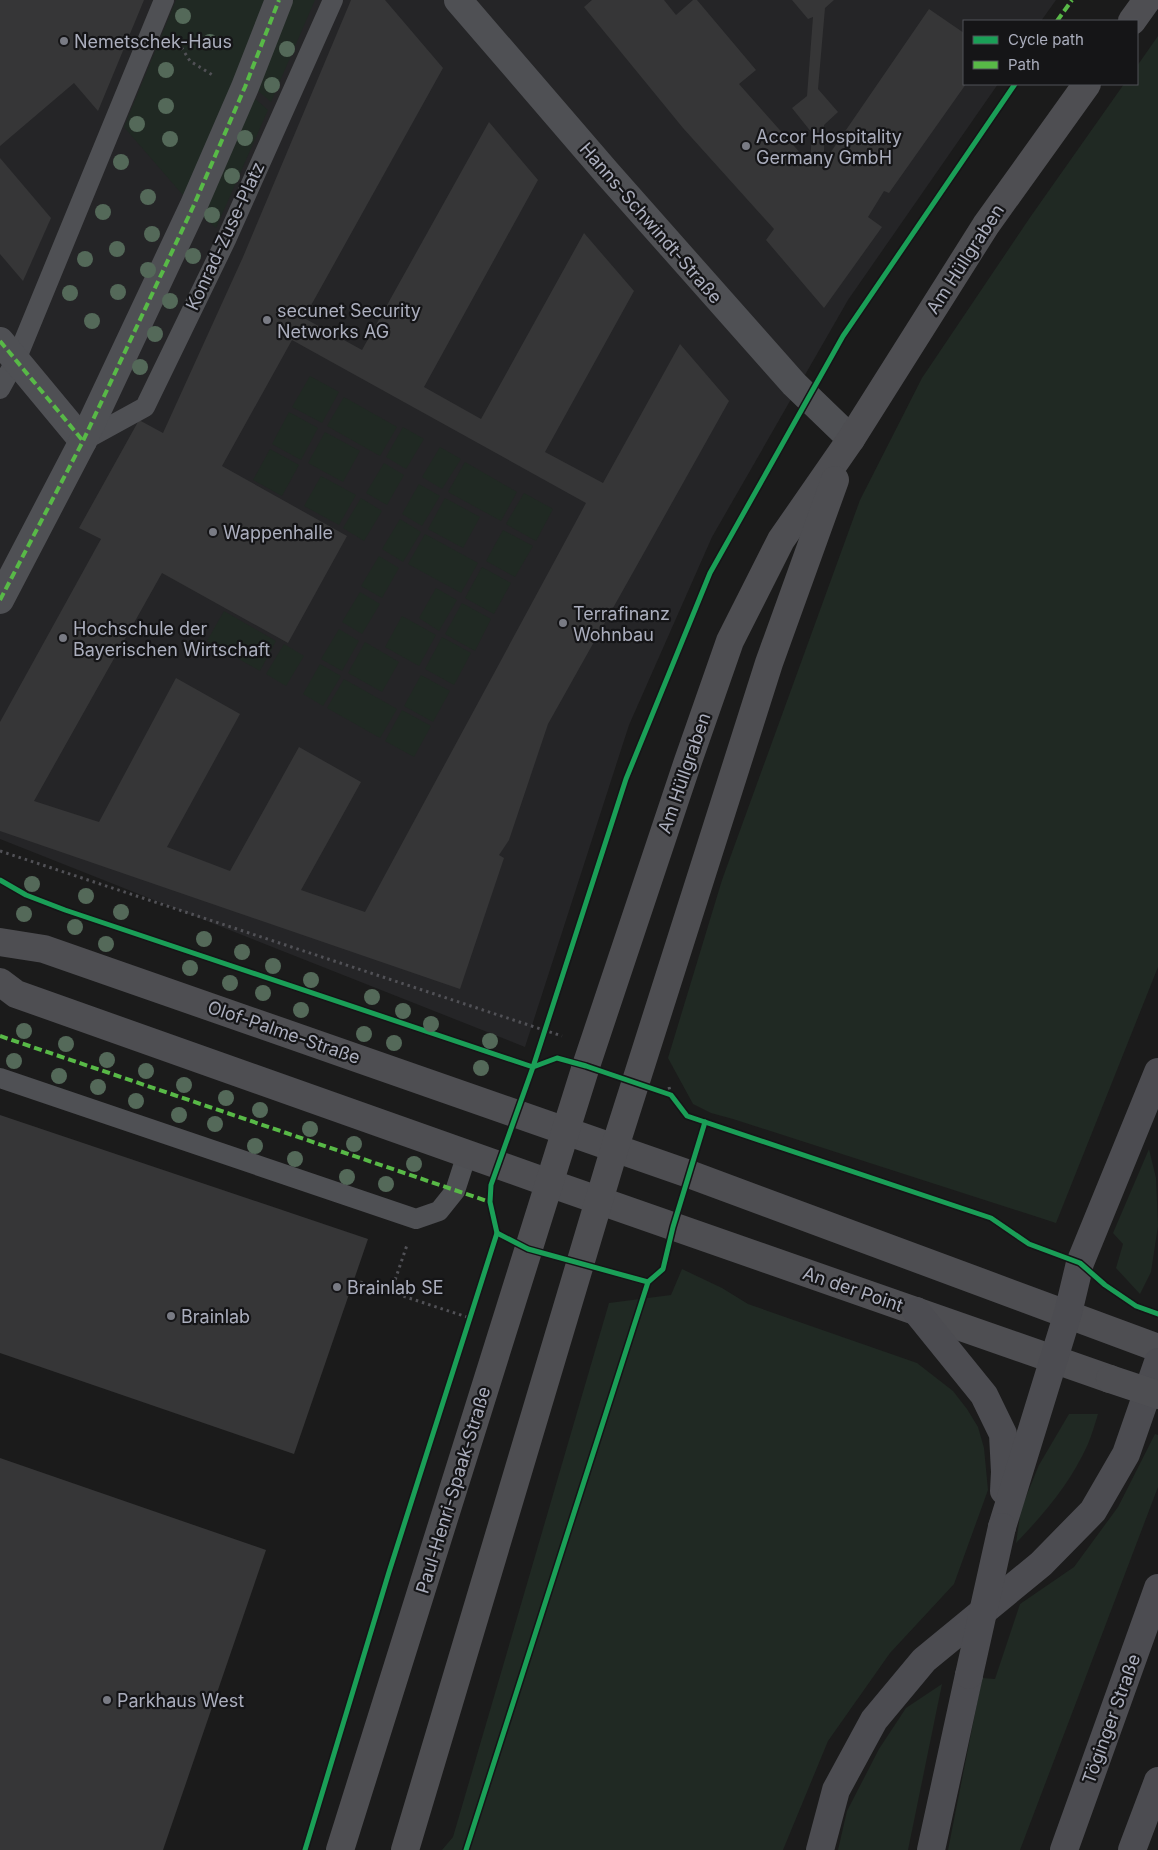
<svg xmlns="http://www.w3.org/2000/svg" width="1158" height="1850" font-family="Inter,sans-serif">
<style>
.built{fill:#252527}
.green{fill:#202923}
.building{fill:#363637;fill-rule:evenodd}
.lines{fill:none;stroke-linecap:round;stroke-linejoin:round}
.path{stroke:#515156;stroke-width:3;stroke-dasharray:2.5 4;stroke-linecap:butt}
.lane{stroke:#4f5054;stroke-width:20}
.street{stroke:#4f5054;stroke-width:28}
.secondary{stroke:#4e4e52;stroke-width:28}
.highway{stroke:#4c4c51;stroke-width:28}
.secondary-bridge{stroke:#4e4e52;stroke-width:28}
.highway-bridge{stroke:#4c4c51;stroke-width:28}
.quiet{stroke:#58b947;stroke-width:4;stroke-dasharray:8 4;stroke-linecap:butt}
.cycleway-casing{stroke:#151517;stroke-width:8}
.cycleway{stroke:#1a9f57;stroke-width:5}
.tree{fill:#546959}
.poi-dot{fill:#797b84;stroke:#151517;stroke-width:2}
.labels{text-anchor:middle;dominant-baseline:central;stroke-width:4.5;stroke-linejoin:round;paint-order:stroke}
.poi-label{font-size:18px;fill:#abaebd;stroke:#151517;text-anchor:start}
.street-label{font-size:18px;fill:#abaebd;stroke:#151517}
</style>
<rect width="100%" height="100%" fill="#1b1b1b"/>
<polygon class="built" points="0,0 1056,0 1041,21 964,21 964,84 998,84 848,300 712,537 629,725 525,1047 0,839"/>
<g class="green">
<polygon points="176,0 268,0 188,201 124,127"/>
<polygon points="288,0 315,0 271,102 256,89"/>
<polygon points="1158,36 1158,967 1056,1223 733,1119 711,1113 693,1104 668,1058 722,880 860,500 922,378 1031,216 1124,84 1137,84 1137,66"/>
<polygon points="253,97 268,110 216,228 199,213"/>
<polygon points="310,376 339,392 322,423 292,407"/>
<polygon points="344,397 397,427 380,456 327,426"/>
<polygon points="289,412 318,428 301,460 272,444"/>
<polygon points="403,427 424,439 406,469 386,457"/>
<polygon points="325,432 360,451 343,482 308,463"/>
<polygon points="440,447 461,459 442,489 422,477"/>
<polygon points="270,449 299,465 282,496 253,480"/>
<polygon points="465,462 517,492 501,521 448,492"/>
<polygon points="384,463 404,475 387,505 366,493"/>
<polygon points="321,476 356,495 339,525 304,506"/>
<polygon points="419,484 440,496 422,526 402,514"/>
<polygon points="524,493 553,509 536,541 506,524"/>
<polygon points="361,498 382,511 364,541 343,528"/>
<polygon points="445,498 480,517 463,548 428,529"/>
<polygon points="400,519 421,532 403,562 382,549"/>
<polygon points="503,530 533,546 515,577 486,561"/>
<polygon points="425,534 478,563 461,593 408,564"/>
<polygon points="379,556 399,568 382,598 361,586"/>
<polygon points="482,567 511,583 494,614 465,598"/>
<polygon points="436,588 457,600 439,631 419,618"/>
<polygon points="360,592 380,604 362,634 342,622"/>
<polygon points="462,603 491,619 475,651 445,634"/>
<polygon points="224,611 276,641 260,671 207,641"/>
<polygon points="402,616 436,635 419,666 385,647"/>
<polygon points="339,629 359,641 342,671 321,659"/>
<polygon points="442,637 471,653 454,685 425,669"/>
<polygon points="365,642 399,662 382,692 348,673"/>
<polygon points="284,644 304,656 286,686 266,674"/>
<polygon points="320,664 341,676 323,706 303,694"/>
<polygon points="421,675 450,691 433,722 404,706"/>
<polygon points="344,679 397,709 380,738 327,708"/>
<polygon points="402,710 431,726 414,757 385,741"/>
<polygon points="1149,1149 1156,1178 1158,1226 1151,1272 1140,1294 1116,1268 1123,1244 1113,1233"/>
<polygon points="682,1269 722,1288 748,1304 917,1363 953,1391 967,1409 978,1427 984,1448 988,1490 954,1584 890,1653 828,1741 783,1850 442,1850 453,1837 609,1303 671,1295"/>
<path d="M 1069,1414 L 1098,1414 C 1095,1424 1092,1434 1088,1444 C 1071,1482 1045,1513 1016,1543 L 1021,1509 L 1039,1465 Z"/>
<polygon points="1155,1434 1158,1435 1158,1487 1020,1850 948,1850 982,1678 995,1679 1020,1604 1074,1567 1118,1507"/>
<polygon points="942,1684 908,1850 838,1850 847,1811 879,1749 906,1708"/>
</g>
<g class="building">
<polygon points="0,0 144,0 98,111 74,83 0,146"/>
<path d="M 351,0 L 385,0 L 443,68 L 304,318 L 362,350 L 489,122 L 538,180 L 424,387 L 481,419 L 584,233 L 634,291 L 545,452 L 603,483 L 680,344 L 729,401 L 548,724 L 509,840 L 499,855 L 504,858 L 460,989 L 0,831 L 0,722 L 101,539 L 79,528 L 139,420 L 163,433 L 243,257 ZM 292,340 L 586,503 L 365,912 L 301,890 L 361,782 L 299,747 L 230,871 L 167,847 L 240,714 L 176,678 L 99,822 L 34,801 L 162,573 L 288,643 L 347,536 L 222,466 Z"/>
<polygon points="592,0 664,0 676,15 693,0 697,0 756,70 739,84 810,164 812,133 792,108 807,96 813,17 808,19 792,0 834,0 825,8 818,89 838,112 824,125 824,162 929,9 964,33 964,84 966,84 889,193 884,191 868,217 882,227 824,308 766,240 774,229 683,128 584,7"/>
<polygon points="0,158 51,218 23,281 0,254"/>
<polygon points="0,1115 368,1239 294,1454 0,1353"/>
<polygon points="0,1458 266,1550 163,1850 0,1850"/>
</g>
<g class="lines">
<g class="path">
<polyline points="178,42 190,61 214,76"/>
<polyline points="0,851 562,1036"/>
<polyline points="669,1087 671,1095"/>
<polyline points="354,1280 470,1318"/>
<polyline points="391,1292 407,1245"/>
</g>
<g class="lane">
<polyline points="0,389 16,360 164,0"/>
<polyline points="83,441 145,407 226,240 333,0"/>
<polyline points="0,1078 416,1219 439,1211 455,1191 467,1154"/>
</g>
<g class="street">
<polyline points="458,0 607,173 794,384 851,439"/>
<polyline points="0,341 83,441"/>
<polyline points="0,600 83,441 193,207 245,87 279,0"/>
</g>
<g class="secondary">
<polyline points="1132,21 1147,0"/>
<polyline points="0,942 44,949 689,1174 1158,1348"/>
<polyline points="0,982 16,994 549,1183 1110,1379"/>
<polyline points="340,1850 586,1066 687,764 730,641 781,540 851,439 986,225 1087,84"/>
<polyline points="405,1850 615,1147 769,663 835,480"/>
</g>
<g class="highway">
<polyline points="916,1311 984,1395 1003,1434 1005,1472 1004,1491"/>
<polyline points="1002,1527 1068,1313 1080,1263 1158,1072"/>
<polyline points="820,1850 836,1790 874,1720 924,1660 1041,1564 1093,1511 1126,1454 1158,1362"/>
<polyline points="931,1850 969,1675"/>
<polyline points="1064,1850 1158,1588"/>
<polyline points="1132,1850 1158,1781"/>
</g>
<polyline class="secondary-bridge" points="1110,1379 1158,1395"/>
<polyline class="highway-bridge" points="969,1675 1002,1527"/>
<g class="quiet">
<polyline points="1057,21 1072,0"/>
<polyline points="0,341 83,441"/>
<polyline points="0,600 83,441 193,207 245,87 279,0"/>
<polyline points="0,1036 490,1202"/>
</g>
<g class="cycleway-casing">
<g id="cycleway">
<polyline points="0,880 26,895 65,910 533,1067 557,1058 586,1066 671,1095 687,1116 991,1218 1029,1244 1080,1263 1105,1285 1136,1306 1158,1314"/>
<polyline points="497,1233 528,1249 648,1282"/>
<polyline points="305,1850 389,1572 497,1233 490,1202 491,1185 533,1067 626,779 710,573 843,336 1015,84"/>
<polyline points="466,1850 648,1282 663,1269 673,1227 705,1122"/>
</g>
</g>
<use href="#cycleway" class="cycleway"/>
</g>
<g class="tree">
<circle cx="183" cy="16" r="8"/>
<circle cx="210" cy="42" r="8"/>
<circle cx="287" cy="49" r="8"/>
<circle cx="166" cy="70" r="8"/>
<circle cx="272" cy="85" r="8"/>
<circle cx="166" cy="106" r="8"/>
<circle cx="137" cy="124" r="8"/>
<circle cx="245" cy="138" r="8"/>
<circle cx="170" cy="139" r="8"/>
<circle cx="121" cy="162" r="8"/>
<circle cx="232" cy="176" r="8"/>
<circle cx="148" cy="197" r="8"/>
<circle cx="103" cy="212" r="8"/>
<circle cx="212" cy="215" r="8"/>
<circle cx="152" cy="234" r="8"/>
<circle cx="117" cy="249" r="8"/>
<circle cx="193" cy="256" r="8"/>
<circle cx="85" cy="259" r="8"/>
<circle cx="148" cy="270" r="8"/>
<circle cx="118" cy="292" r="8"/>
<circle cx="70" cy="293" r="8"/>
<circle cx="170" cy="301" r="8"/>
<circle cx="92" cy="321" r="8"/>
<circle cx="155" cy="334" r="8"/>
<circle cx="140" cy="367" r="8"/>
<circle cx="32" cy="884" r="8"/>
<circle cx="86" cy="896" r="8"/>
<circle cx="121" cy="912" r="8"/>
<circle cx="24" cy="914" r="8"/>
<circle cx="75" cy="927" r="8"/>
<circle cx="204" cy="939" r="8"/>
<circle cx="106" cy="944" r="8"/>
<circle cx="242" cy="952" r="8"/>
<circle cx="273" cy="966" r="8"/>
<circle cx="190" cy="968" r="8"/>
<circle cx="311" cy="980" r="8"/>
<circle cx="230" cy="983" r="8"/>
<circle cx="263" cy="993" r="8"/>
<circle cx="372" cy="997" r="8"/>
<circle cx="301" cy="1010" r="8"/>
<circle cx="403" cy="1011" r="8"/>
<circle cx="431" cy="1024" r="8"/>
<circle cx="24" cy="1031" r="8"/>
<circle cx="364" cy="1034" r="8"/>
<circle cx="490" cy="1041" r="8"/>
<circle cx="394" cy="1043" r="8"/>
<circle cx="66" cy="1044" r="8"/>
<circle cx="107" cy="1060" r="8"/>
<circle cx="14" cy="1061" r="8"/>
<circle cx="481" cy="1068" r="8"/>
<circle cx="146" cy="1071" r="8"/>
<circle cx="59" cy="1076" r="8"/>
<circle cx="184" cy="1085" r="8"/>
<circle cx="98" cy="1087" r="8"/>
<circle cx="226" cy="1098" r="8"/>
<circle cx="136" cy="1101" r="8"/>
<circle cx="260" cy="1110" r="8"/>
<circle cx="179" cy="1115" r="8"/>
<circle cx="215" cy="1124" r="8"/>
<circle cx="310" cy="1129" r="8"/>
<circle cx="354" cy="1144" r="8"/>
<circle cx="255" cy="1146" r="8"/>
<circle cx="295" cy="1159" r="8"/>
<circle cx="414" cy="1164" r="8"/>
<circle cx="347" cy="1177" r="8"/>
<circle cx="386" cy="1184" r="8"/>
</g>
<g class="poi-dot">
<circle cx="64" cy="41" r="5"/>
<circle cx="746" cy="146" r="5"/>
<circle cx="267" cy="320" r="5"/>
<circle cx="213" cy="532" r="5"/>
<circle cx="563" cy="623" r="5"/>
<circle cx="63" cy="638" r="5"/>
<circle cx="337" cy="1287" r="5"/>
<circle cx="171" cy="1316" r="5"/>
<circle cx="107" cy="1700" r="5"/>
</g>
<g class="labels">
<g class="poi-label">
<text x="74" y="41">Nemetschek-Haus</text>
<text x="756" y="136">Accor Hospitality<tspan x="756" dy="21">Germany GmbH</tspan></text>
<text x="277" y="310">secunet Security<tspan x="277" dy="21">Networks AG</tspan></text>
<text x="223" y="532">Wappenhalle</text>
<text x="573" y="613">Terrafinanz<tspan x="573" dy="21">Wohnbau</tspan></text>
<text x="73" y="628">Hochschule der<tspan x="73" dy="21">Bayerischen Wirtschaft</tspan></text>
<text x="347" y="1287">Brainlab SE</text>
<text x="181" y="1316">Brainlab</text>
<text x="117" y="1700">Parkhaus West</text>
</g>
<g class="street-label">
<text transform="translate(651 223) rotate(49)">Hanns-Schwindt-Straße</text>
<text transform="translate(225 236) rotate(-65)">Konrad-Zuse-Platz</text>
<text transform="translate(965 259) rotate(-57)">Am Hüllgraben</text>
<text transform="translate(684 773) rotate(-71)">Am Hüllgraben</text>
<text transform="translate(284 1032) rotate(19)">Olof-Palme-Straße</text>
<text transform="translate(853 1289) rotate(19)">An der Point</text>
<text transform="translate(453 1490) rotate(-73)">Paul-Henri-Spaak-Straße</text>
<text transform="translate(1111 1719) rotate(-70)">Töginger Straße</text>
</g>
</g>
<rect x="963" y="20" width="175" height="65" fill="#151517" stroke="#515259"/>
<rect x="973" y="36" width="25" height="8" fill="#1a9f57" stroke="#515259"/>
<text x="1008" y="45" font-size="15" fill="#abaebd">Cycle path</text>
<rect x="973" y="61" width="25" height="8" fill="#58b947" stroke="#515259"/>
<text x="1008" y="70" font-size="15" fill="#abaebd">Path</text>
</svg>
